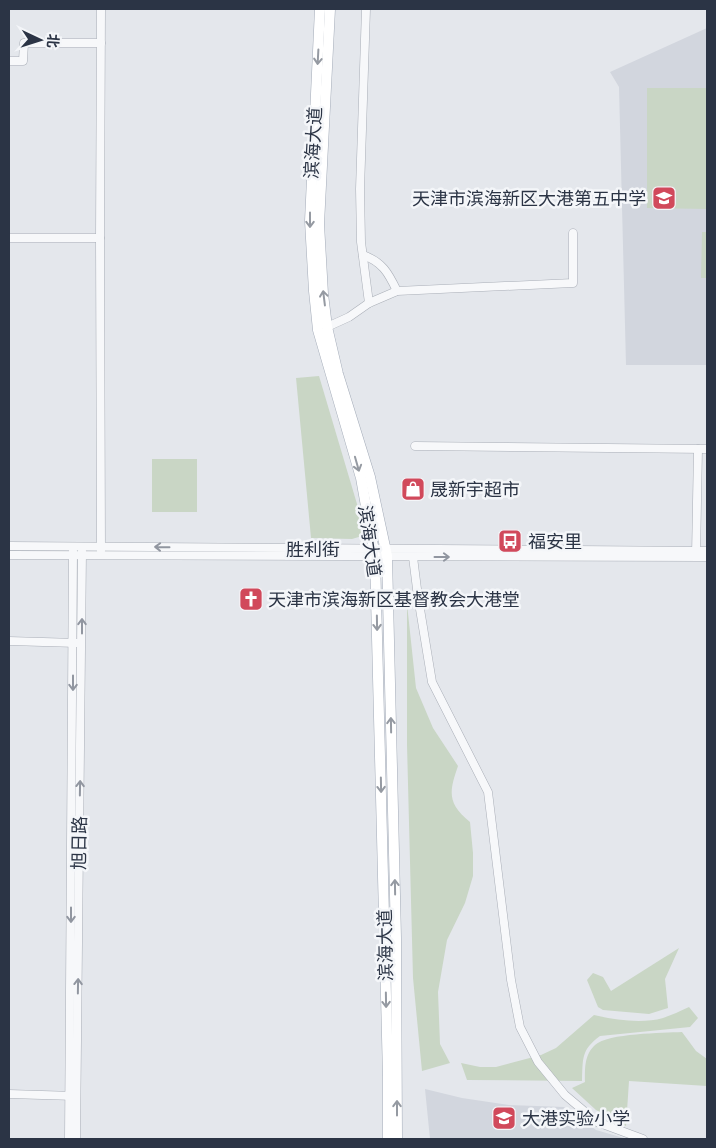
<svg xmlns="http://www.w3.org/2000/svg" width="716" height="1148" font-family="'Space Grotesk','Noto Sans SC',sans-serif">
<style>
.built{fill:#d2d6de}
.park{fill:#c9d6c5}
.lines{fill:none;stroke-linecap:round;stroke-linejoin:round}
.minor-casing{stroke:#a9aeb7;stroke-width:9}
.major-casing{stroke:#a3abb8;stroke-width:11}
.minor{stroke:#f7f8fa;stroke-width:8}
.major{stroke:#fff;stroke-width:10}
.oneway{stroke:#959aa2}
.oneway2{stroke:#9196a0}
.labels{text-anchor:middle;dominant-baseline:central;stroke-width:5;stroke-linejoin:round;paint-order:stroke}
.street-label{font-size:18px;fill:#2b3445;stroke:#f4f6f9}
.poi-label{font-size:18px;fill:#2b3445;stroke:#f4f6f9;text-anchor:start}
</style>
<rect width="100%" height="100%" fill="#e4e7ec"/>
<g class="built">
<polygon points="707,28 707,365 626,365 619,87 610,72"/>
<polygon points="425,1089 462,1098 509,1105 564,1107 596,1130 627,1139 430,1139"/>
</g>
<g class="park">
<polygon points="647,88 707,88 707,209 647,208"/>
<polygon points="702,232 707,232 707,278 701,278"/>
<polygon points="319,376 360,514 362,536 352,539 311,538 296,378"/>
<rect x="152" y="459" width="45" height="53"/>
<path d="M 407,604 L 416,688 L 433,728 L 458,766 C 449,792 447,803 470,822 L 473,853 L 473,876 L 465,903 L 447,940 L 438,992 L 440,1044 L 450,1063 L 422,1071 L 413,978 L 407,745 Z"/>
<polygon points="679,948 665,979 668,1008 649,1014 603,1010 598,1007 587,980 593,973 603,977 611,991"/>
<path d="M 689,1007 L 698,1018 L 690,1027 L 600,1036 C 581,1050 583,1058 582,1081 L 467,1080 L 461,1063 L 480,1067 L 496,1067 L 541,1055 L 556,1048 L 594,1015 C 615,1020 642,1024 663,1018 C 672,1015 680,1011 689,1007 Z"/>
<path d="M 682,1032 L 696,1051 L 707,1059 L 707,1086 L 629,1081 L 626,1126 L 596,1110 L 572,1088 L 585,1082 C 585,1069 584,1055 595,1045 C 608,1033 663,1033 682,1032 Z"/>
</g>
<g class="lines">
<g class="minor-casing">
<g id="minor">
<polyline points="366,9 360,189 361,242 369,303"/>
<polyline points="9,61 23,61 24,43 101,43"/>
<polyline points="9,238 100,238 101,9"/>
<polyline points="100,238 101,551"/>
<path d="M 363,255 C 382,262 388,272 397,291"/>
<polyline points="327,327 349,317 369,303 397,291 573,283 573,233"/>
<polyline points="415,446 707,449"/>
<polyline points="9,546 707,551"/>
<polyline points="9,555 707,557"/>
<polyline points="696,555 698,449"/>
<polyline points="413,557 418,597 432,682 488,792 511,980 520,1027 538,1062 565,1095 597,1122 643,1139"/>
<polyline points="9,641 77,643"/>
<polyline points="9,1094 75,1096"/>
<polyline points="69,1139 73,551"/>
<polyline points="76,1139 82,551"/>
</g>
</g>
<g class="major-casing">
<g id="major">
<polyline points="320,9 310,221 314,291 318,330 361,478 375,557 388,1076 388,1139"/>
<polyline points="330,9 319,224 323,294 327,327 338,374 370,477 387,556 396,938 397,1139"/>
</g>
</g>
<use href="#minor" class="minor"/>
<use href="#major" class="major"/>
</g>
<defs><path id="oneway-shaft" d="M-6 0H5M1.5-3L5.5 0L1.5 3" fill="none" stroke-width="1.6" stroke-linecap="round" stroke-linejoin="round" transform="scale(1.25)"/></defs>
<g class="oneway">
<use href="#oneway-shaft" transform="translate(318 57) rotate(93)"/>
<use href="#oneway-shaft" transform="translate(310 220) rotate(90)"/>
<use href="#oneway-shaft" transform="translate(324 298) rotate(-97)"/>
<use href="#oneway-shaft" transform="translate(357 464) rotate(74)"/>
<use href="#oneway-shaft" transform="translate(377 623) rotate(89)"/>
<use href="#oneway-shaft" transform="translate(391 725) rotate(-91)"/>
<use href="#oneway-shaft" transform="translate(381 785) rotate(89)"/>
<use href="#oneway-shaft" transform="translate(395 887) rotate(-91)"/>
<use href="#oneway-shaft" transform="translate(386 1000) rotate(89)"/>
<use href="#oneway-shaft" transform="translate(397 1108) rotate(-90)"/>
</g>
<g class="oneway2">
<use href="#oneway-shaft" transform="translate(162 547) rotate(-179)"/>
<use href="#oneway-shaft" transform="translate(442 557)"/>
<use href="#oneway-shaft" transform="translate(82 626) rotate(-90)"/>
<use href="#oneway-shaft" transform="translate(73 683) rotate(90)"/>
<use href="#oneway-shaft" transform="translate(80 788) rotate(-89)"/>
<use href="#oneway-shaft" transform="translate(71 915) rotate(90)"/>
<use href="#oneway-shaft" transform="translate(78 986) rotate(-89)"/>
</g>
<defs>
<g id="school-square" transform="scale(1.25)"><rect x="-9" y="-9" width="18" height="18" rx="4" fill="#d1495b" stroke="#f4f6f9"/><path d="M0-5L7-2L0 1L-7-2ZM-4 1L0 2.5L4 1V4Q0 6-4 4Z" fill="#fff"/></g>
<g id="shop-square" transform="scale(1.25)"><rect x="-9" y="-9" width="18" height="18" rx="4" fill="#d1495b" stroke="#f4f6f9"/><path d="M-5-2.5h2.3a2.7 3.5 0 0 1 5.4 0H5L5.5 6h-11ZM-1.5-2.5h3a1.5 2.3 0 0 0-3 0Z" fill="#fff"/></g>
<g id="bus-square" transform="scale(1.25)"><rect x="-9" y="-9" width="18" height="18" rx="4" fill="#d1495b" stroke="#f4f6f9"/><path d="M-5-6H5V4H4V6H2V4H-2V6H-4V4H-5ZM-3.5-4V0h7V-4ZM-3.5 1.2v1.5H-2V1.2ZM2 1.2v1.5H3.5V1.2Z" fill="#fff"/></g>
<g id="church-square" transform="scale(1.25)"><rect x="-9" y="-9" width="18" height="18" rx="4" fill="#d1495b" stroke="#f4f6f9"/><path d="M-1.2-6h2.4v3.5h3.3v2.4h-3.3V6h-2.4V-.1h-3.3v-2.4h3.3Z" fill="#fff"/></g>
</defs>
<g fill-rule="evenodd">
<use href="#school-square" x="664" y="198"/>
<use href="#shop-square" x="413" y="489"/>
<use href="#bus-square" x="510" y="541"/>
<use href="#church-square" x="251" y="599"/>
<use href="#school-square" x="504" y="1118"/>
</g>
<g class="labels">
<g class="street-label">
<text transform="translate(313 143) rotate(-87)">滨海大道</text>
<text transform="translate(370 541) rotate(82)">滨海大道</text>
<text x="313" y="549">胜利街</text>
<text transform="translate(79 843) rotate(-89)">旭日路</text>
<text transform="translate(385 945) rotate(-91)">滨海大道</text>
</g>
<g class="poi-label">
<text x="646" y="198" text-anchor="end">天津市滨海新区大港第五中学</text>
<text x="430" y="489">晟新宇超市</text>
<text x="528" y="541">福安里</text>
<text x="268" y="599">天津市滨海新区基督教会大港堂</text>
<text x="522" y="1118">大港实验小学</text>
</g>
</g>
<rect width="716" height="1148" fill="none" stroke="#2b3445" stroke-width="20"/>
<g transform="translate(40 40) rotate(94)" stroke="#f4f6f9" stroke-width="4" paint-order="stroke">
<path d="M0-4L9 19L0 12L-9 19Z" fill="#2b3445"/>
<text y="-8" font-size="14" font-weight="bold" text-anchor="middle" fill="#2b3445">北</text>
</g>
</svg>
